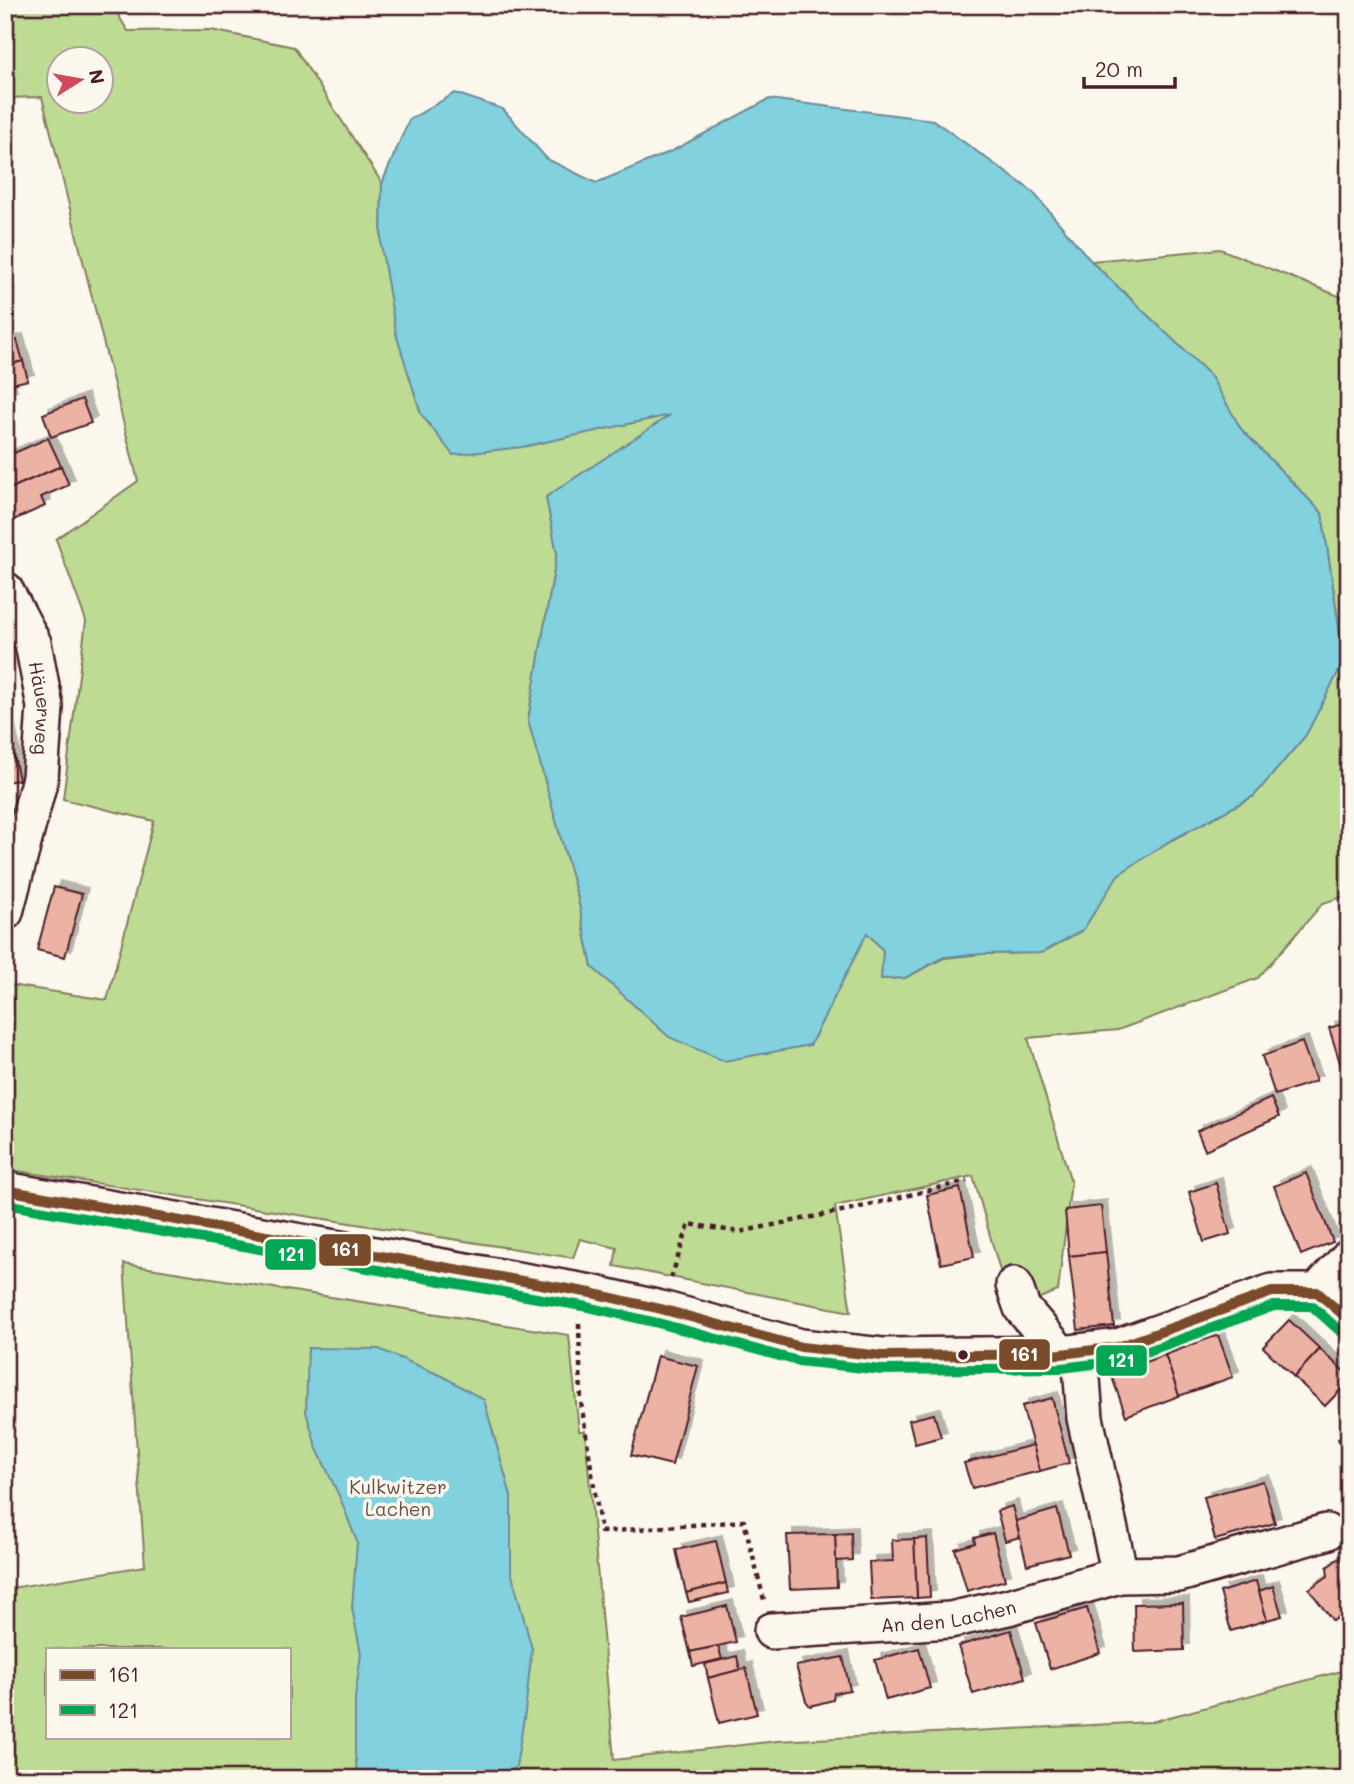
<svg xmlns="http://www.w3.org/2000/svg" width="1354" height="1784" font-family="Mali,sans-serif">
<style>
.green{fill:#bedb93;stroke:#847d5f;stroke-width:2;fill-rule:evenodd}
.water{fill:#82d1df;stroke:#6c8a97;stroke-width:2}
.building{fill:#ecb3a5;stroke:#4a1f2b;stroke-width:2;filter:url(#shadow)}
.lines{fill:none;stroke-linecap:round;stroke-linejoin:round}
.minor-casing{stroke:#4a1f2b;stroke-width:40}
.path{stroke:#4a1f2b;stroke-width:4.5;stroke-dasharray:5 5;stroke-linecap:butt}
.minor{stroke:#fbf7ec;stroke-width:35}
.bus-1-casing{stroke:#fbf7ec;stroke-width:16}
.bus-2-casing{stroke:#fbf7ec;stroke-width:16}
.bus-1{stroke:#7a4b2a;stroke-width:10}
.bus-2{stroke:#00a651;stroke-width:10}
.bus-dot{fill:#4a1f2b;stroke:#fbf7ec;stroke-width:2.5}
.labels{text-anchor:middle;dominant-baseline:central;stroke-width:7;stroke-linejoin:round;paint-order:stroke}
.street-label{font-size:19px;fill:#4a1f2b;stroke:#fbf7ec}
.park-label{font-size:19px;fill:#674e45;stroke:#fbf7ec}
.line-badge{stroke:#fbf7ec;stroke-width:2.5}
.badge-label{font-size:19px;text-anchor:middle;font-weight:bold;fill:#fff}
</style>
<defs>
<filter id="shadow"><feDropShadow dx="6" dy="-6" stdDeviation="0" flood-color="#0004"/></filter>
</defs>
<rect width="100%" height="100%" fill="#fbf7ec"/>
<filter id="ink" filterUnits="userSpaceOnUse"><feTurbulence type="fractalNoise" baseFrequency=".0143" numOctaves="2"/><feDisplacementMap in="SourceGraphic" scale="14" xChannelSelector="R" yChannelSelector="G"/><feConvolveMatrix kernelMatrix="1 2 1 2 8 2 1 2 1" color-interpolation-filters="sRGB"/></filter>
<g filter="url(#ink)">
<g class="green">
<path d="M 5,5 L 112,5 L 128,31 L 211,30 L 294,47 L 382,183 L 381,245 L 522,447 L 673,414 L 546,497 L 557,553 L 528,720 L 578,899 L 592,967 L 810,1045 L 867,932 L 883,950 L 882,979 L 905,978 L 944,958 L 982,954 L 1041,953 L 1083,930 L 1117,875 L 1168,842 L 1254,796 L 1306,735 L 1344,660 L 1322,513 L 1241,429 L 1210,375 L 1091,261 L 1220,249 L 1349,300 L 1349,895 L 1323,903 L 1258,978 L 1118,1030 L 1028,1038 L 1071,1182 L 1058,1291 L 1011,1309 L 973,1176 L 835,1206 L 851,1312 L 614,1266 L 617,1248 L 580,1239 L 573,1258 L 5,1169 L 5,1006 L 11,985 L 107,1000 L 154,821 L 63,799 L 86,621 L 56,539 L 138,481 L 42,97 L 5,98 ZM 60,60 L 102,60 L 102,102 L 60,102 Z"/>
<path d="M 124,1264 L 569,1335 L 579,1431 L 585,1431 L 614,1760 L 777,1741 L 1151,1722 L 1349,1669 L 1349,1779 L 5,1779 L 5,1589 L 145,1566 ZM 47,1649 L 289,1649 L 289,1737 L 47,1737 Z"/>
</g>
<g class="water">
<polygon points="455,93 503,109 547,159 596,183 672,151 769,99 933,120 1032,191 1091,261 1210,375 1241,429 1322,513 1344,661 1306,735 1254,796 1168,842 1118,875 1083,930 1041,953 982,954 944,957 905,978 881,979 883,950 867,933 810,1045 724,1061 669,1037 592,967 578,899 528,720 557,553 546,497 670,415 522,447 453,455 421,414 396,334 381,245 382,183 409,120"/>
<polygon points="308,1348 379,1349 442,1376 484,1400 511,1496 511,1571 532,1649 525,1712 516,1767 502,1779 358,1779 355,1753 355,1698 361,1654 352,1608 357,1542 340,1498 317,1449 306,1412"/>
</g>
<g class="building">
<polygon points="17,340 23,361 5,366 5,343"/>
<polygon points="23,361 28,380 8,385 11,396 5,397 5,366"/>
<polygon points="82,399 91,423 51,437 43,414"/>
<polygon points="48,438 61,466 5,491 5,457"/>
<polygon points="61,466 69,485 41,497 45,506 9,522 5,513 5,491"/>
<polygon points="5,727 8,727 19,780 5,782"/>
<polygon points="54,887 82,894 65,957 37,950"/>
<polygon points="1349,1022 1349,1091 1329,1028"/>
<polygon points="1302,1042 1316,1081 1275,1095 1262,1056"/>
<polygon points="1271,1098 1279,1117 1205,1150 1197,1131"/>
<polygon points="1306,1173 1333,1242 1301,1255 1274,1186"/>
<polygon points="1216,1183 1230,1234 1204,1242 1189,1192"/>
<polygon points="960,1188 974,1257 941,1264 927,1195"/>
<polygon points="1101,1206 1106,1252 1069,1256 1065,1210"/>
<polygon points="1106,1252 1114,1326 1078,1330 1069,1256"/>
<polygon points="1289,1320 1320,1349 1294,1377 1263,1347"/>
<polygon points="1218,1335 1233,1377 1179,1396 1165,1355"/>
<polygon points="1320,1349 1349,1376 1349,1381 1325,1406 1294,1377"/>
<polygon points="1165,1355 1179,1396 1126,1416 1111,1374"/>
<polygon points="657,1356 698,1366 672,1465 631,1455"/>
<polygon points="1052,1398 1069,1463 1040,1471 1022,1406"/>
<polygon points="934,1414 941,1437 915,1444 909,1420"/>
<polygon points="1349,1432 1349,1456 1338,1439"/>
<polygon points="1033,1445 1040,1471 972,1488 964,1463"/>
<polygon points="1263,1481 1275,1523 1215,1540 1204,1497"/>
<polygon points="1012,1506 1020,1537 1005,1541 997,1511"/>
<polygon points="1057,1509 1069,1554 1027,1565 1016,1521"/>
<polygon points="851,1533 852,1560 836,1561 835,1534"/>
<polygon points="993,1533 1005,1580 967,1591 955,1549 975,1543 974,1538"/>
<polygon points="835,1534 837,1587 790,1589 787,1535"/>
<polygon points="927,1538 930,1597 917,1598 914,1539"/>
<polygon points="914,1539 917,1598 871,1600 869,1562 893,1561 892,1540"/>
<polygon points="716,1541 726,1583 686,1593 676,1550"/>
<polygon points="1338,1559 1346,1561 1349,1564 1349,1609 1333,1621 1309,1589 1328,1576 1327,1567"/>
<polygon points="1256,1581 1267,1620 1231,1631 1220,1592"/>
<polygon points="726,1583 728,1593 689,1602 686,1593"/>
<polygon points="1273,1586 1282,1616 1267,1620 1259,1591"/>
<polygon points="1183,1603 1184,1650 1135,1652 1134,1604"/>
<polygon points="727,1606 736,1642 690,1652 681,1617"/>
<polygon points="1087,1608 1100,1653 1050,1669 1036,1623"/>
<polygon points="1011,1630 1025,1678 973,1694 958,1646"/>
<polygon points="718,1646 722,1659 693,1666 690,1652"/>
<polygon points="919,1648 930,1688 886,1700 875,1660"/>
<polygon points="737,1656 740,1670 708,1678 705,1664"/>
<polygon points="843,1657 850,1690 834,1693 833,1700 810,1706 806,1701 796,1666"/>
<polygon points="746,1668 757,1714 719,1723 708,1678"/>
</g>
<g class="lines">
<g class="minor-casing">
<g id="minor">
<path id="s1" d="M 5,590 L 33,643 L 45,707 L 40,778 L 5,912"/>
<polyline points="5,1190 591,1293 661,1309 801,1347 882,1356 1061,1354 1118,1347 1272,1292 1317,1292 1349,1320"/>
<polyline points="1014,1285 1022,1308 1061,1354"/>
<polyline points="1317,1292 1349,1257"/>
<polyline points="1080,1352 1085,1418 1120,1575"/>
<path id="s2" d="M 772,1631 L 950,1620 L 1008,1607 L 1120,1575 L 1179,1574 L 1326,1532"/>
</g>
</g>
<g class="path">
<polyline points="671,1278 689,1224 739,1232 852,1209 967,1181"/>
<polyline points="579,1323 581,1402 601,1532 744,1521 764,1600"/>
</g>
<use href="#minor" class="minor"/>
<g class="bus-1-casing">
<polyline id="bus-1" points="5,1190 591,1293 661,1309 801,1347 882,1356 1061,1354 1118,1347 1272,1292 1317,1292 1349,1320"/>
</g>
<g class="bus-2-casing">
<polyline id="bus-2" points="5,1204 588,1307 658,1323 798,1361 882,1370 1061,1368 1120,1361 1274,1306 1312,1306 1340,1331"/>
</g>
<use href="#bus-1" class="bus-1"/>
<use href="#bus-2" class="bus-2"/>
</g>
</g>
<circle class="bus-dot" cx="963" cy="1355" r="6"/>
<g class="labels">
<g class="street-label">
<text stroke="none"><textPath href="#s1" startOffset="126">Häuerweg</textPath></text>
<text stroke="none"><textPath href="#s2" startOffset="177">An den Lachen</textPath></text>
</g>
<g class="park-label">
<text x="398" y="1486">Kulkwitzer<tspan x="398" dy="22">Lachen</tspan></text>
</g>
</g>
<g class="line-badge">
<rect x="318" y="1233" width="54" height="34" rx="7" fill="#7a4b2a"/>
<rect x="264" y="1238" width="53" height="33" rx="7" fill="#00a651"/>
<rect x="998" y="1338" width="53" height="33" rx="7" fill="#7a4b2a"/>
<rect x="1095" y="1344" width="53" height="33" rx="7" fill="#00a651"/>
</g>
<g class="badge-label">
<text x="345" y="1256">161</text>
<text x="291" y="1261">121</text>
<text x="1024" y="1361">161</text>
<text x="1121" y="1367">121</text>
</g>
<rect width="1354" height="1784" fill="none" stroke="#fbf7ec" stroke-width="28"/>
<rect x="14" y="14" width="1326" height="1756" fill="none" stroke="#4a1f2b" stroke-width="2.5" filter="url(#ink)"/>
<rect x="46" y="1648" width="245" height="91" fill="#fbf7ec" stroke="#b4a19f" stroke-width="2"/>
<rect x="60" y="1670" width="35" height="10" fill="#7a4b2a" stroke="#b4a19f" stroke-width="2"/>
<text x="108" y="1682" font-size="21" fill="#4a1f2b">161</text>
<rect x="60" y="1705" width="35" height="10" fill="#00a651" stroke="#b4a19f" stroke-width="2"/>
<text x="108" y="1718" font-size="21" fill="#4a1f2b">121</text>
<g transform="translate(80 80) rotate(79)"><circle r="33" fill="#fbf7ec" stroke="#b4a19f" stroke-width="2"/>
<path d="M0-5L12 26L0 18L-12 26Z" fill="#d1495b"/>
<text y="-10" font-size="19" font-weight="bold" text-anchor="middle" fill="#4a1f2b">N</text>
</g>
<path d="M1084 77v10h91v-10" fill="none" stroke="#4a1f2b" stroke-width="3.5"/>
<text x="1095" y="77" font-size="21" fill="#4a1f2b" stroke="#fbf7ec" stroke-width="5" paint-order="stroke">20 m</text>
</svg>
